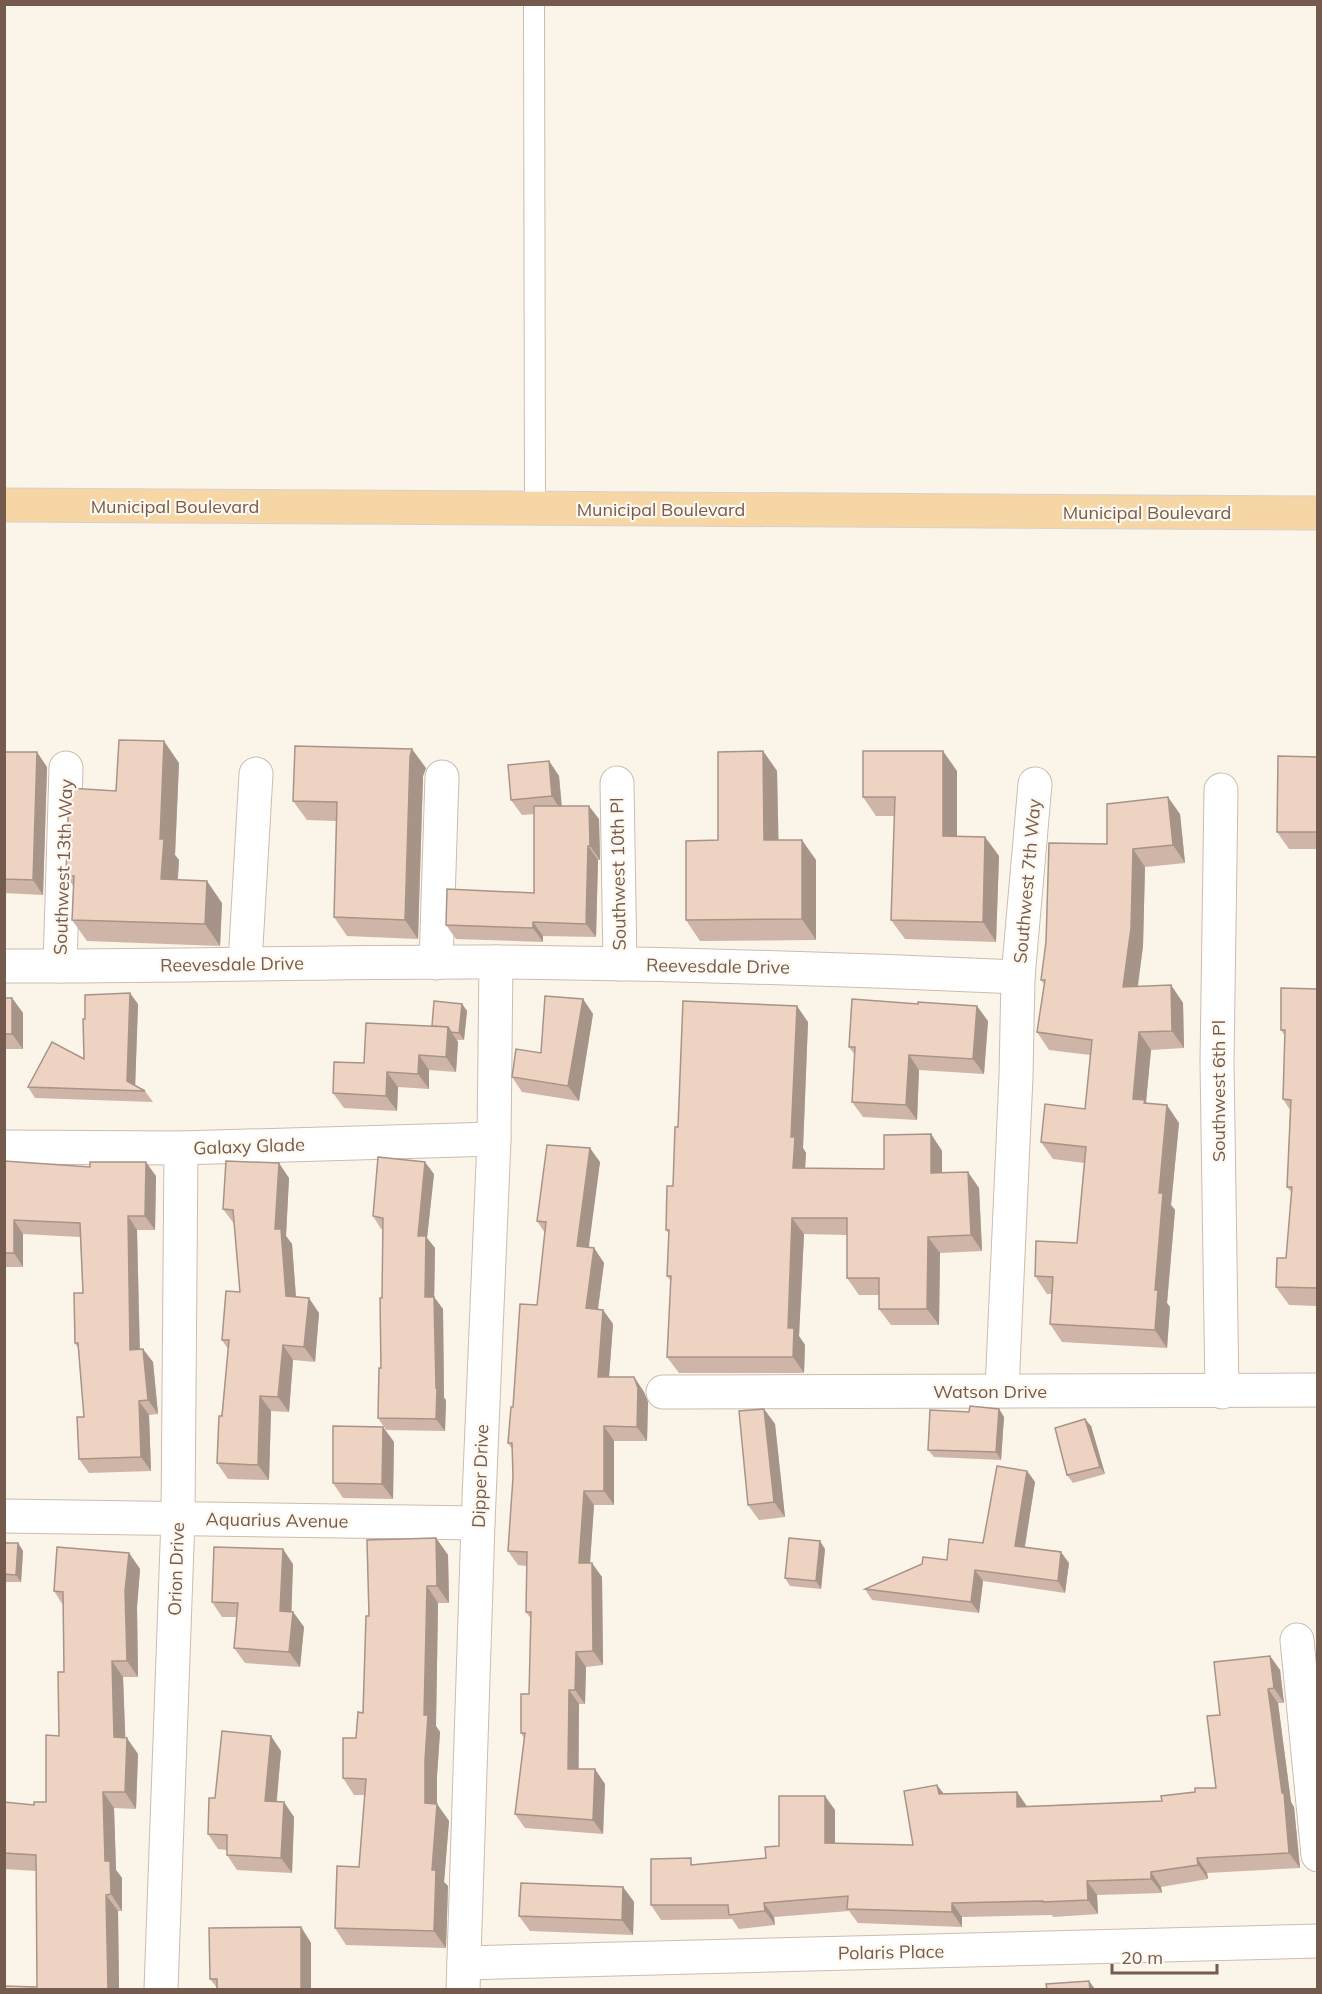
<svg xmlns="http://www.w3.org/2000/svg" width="1322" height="1994" font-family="Mulish,sans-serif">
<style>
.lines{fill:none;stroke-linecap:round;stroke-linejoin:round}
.service-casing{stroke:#cdbcaf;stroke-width:22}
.minor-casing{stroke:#cdbcaf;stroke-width:35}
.primary-casing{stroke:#d8d1cd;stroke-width:35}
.service{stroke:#fff;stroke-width:20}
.minor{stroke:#fff;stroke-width:33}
.primary{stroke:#f6d6a5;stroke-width:33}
.wall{fill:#ceb5a7}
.shaded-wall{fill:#a79488}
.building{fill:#efd3c2;stroke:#a79488;stroke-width:1.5}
.labels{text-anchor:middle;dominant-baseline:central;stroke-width:4.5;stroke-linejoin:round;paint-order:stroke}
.street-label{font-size:18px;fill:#755b4e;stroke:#fef8ef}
</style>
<rect width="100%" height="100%" fill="#fbf4e9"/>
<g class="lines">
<g class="service-casing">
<polyline id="service" points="534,4 535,508"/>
</g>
<g class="minor-casing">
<g id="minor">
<polyline points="617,783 620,964"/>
<polyline points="1221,790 1217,1062 1222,1392"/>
<polyline points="245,963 256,774"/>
<polyline points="436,963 442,777"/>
<path d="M 4,966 C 169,967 334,961 499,962 C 672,964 845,969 1018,977"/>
<polyline points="60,966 66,768"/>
<polyline points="4,1147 181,1148 494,1139"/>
<polyline points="1002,1390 1016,1076 1018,977 1035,784"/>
<polyline points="663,1392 1318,1390"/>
<polyline points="4,1516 478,1523"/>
<polyline points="1297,1640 1318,1855"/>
<polyline points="464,1963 1318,1941"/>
<polyline points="161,1990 178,1518 181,1148"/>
<polyline points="463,1990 478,1523 494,1139 496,962"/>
</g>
</g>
<g class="primary-casing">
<polyline id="primary" points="4,505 1318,513"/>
</g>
<use href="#service" class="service"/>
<use href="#minor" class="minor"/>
<use href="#primary" class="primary"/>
</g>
<g class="wall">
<polygon points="763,751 777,771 778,840 816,860 816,940 700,941 686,920 718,840"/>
<polygon points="4,752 47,767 43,895 4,893"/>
<polygon points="1317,757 1317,849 1289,849 1277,832"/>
<polygon points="549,761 559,776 562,806 599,819 600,860 598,860 596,937 543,936 543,942 456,939 446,925 534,893 534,814 522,815 511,800"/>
<polygon points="179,763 175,855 179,860 178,880 222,903 220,946 87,941 72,920 74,887 66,876 116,791"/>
<polygon points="426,768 423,776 418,939 347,936 334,917 336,821 307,820 293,801"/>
<polygon points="957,771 957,836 985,837 999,856 996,942 905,939 891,920 895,816 876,816 863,797"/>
<polygon points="1180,814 1185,863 1145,867 1143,946 1138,987 1171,985 1183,1003 1184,1048 1151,1050 1146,1102 1179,1123 1171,1205 1175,1210 1167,1303 1170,1307 1167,1348 1062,1342 1050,1324 1052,1294 1047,1294 1035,1276 1077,1243 1084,1163 1053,1159 1041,1142 1085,1109 1090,1055 1049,1050 1037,1032 1044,984 1041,980 1107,844"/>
<polygon points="1317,989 1317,1306 1289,1305 1276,1287 1286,1258 1292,1193 1287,1187 1290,1110 1283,1099 1285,1036 1281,1030"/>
<polygon points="4,998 12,998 23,1013 23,1049 4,1049"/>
<polygon points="583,999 593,1014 579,1101 522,1092 512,1077 541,1053"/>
<polygon points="138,1004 135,1086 145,1091 153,1102 35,1098 28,1087 84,1059 85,1019"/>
<polygon points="462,1004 467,1011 464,1040 457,1040 458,1042 456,1072 429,1070 429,1089 398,1087 397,1111 344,1108 333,1093 364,1063 432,1026"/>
<polygon points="988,1021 984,1074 919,1070 917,1120 863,1117 852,1102 855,1055 849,1047"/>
<polygon points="808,1022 803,1148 806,1153 805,1168 884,1169 931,1134 942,1151 942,1173 979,1188 982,1251 940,1253 939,1325 891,1325 879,1309 879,1295 859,1295 847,1278 847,1235 804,1234 799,1336 805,1345 804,1373 679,1373 667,1357 671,1281 667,1276 669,1234 666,1230 673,1186 678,1127"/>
<polygon points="4,1161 156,1176 155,1230 137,1230 140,1349 153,1362 158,1414 149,1415 151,1471 89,1473 79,1459 84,1417 78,1348 75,1343 83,1293 80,1237 23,1234 23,1267 4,1267"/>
<polygon points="600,1162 588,1248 594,1248 604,1263 598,1309 603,1310 613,1324 609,1377 634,1377 644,1392 648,1402 647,1441 614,1441 614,1505 594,1505 590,1563 602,1577 603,1665 586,1667 585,1704 579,1704 579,1769 605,1784 603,1834 525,1828 515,1814 524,1738 521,1733 529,1694 531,1619 526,1612 526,1566 518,1565 508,1551 513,1477 512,1449 508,1443 513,1407 537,1305 545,1233 537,1221"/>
<polygon points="434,1174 427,1238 435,1248 434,1297 443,1309 444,1398 446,1400 445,1431 386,1430 378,1418 381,1368 383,1229 381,1229 373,1216"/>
<polygon points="289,1178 286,1236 292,1244 296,1297 319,1313 315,1362 293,1360 289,1412 271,1411 269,1480 228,1479 217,1463 228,1349 222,1340 240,1292 235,1225 223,1209"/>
<polygon points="764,1409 775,1424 785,1517 759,1520 748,1505"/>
<polygon points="999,1409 1004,1417 1001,1460 934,1457 928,1450 969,1412"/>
<polygon points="1091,1426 1105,1474 1073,1483 1067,1475"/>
<polygon points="383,1427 394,1442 393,1499 343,1498 333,1483"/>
<polygon points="1027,1471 1035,1482 1025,1547 1069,1563 1065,1593 983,1581 979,1613 872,1600 865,1589 947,1560 983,1543"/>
<polygon points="436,1538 448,1555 449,1603 438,1603 436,1726 440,1732 437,1776 437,1804 449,1821 444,1882 448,1886 446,1948 346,1945 335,1928 359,1867 365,1795 354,1795 343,1778 363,1713 369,1616"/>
<polygon points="4,1543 18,1543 23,1551 21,1582 4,1582"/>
<polygon points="825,1549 821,1589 790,1586 785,1578"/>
<polygon points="129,1553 140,1569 137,1607 138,1677 123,1677 125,1738 138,1754 136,1809 114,1808 116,1870 122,1878 122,1911 118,1911 119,1989 4,1989 37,1987 36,1871 4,1869 4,1802 34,1805 46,1802 59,1736 64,1672 63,1605 54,1591"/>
<polygon points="293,1564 291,1612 293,1612 304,1627 300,1667 245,1663 234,1648 237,1617 222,1617 212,1602"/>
<polygon points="1270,1656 1280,1670 1284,1703 1278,1703 1291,1802 1294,1807 1300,1868 1207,1873 1208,1879 1161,1887 1162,1893 1097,1895 1098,1914 1053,1917 1052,1915 962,1917 962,1927 858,1923 849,1911 774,1917 775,1925 739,1929 732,1919 661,1920 651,1905 695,1864 766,1858 779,1846 835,1810 835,1843 913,1845 944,1794 1017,1792 1027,1806 1162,1801 1216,1788 1220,1715"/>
<polygon points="281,1751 277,1801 294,1817 292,1873 237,1870 227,1855 227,1850 218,1849 208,1834 215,1798"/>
<polygon points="623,1887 634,1902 633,1935 530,1931 519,1916"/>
<polygon points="301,1927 311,1943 217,1988 210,1979"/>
</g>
<g class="shaded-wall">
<polygon points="164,741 179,763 175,855 179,860 176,900 161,879 160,839"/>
<polygon points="412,749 426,768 423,776 418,939 405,920 410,757"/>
<polygon points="763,751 777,771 779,861 764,840"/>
<polygon points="943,751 957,771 957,855 943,836"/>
<polygon points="37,752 47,767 43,895 33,880"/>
<polygon points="549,761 559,776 562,812 552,796"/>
<polygon points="1168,797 1180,814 1185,863 1173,845"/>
<polygon points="589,806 599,819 600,860 590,846"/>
<polygon points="985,837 999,856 996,942 983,922"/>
<polygon points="802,840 816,860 816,940 802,919"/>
<polygon points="588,846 598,860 596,937 586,924"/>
<polygon points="1133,849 1145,867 1143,946 1135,1004 1123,987"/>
<polygon points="207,881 222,903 220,946 205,924"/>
<polygon points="533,922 543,936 543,942 533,928"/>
<polygon points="1171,985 1183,1003 1184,1048 1172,1031"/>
<polygon points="130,993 138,1004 135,1091 127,1081"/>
<polygon points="12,998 23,1013 23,1049 12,1034"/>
<polygon points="583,999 593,1014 579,1101 568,1086"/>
<polygon points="462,1004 467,1011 464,1040 459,1033"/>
<polygon points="797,1006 808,1022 803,1148 806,1153 804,1185 793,1168 791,1137"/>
<polygon points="977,1006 988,1021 984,1074 973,1059"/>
<polygon points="448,1027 458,1042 456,1072 446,1057"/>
<polygon points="1139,1032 1151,1050 1146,1102 1157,1118 1133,1099"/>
<polygon points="419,1055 429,1070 429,1089 418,1074"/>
<polygon points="909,1055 919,1070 917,1120 906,1105"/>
<polygon points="387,1072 398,1087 397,1111 386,1096"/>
<polygon points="1167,1105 1179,1123 1171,1205 1175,1210 1167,1303 1170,1307 1167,1348 1155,1330 1155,1290 1159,1193"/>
<polygon points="931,1134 942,1151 942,1190 931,1173"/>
<polygon points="590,1148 600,1162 587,1261 577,1246"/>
<polygon points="146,1162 156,1176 155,1230 145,1216"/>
<polygon points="425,1162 434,1174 427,1238 435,1248 434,1309 425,1297 418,1236"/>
<polygon points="279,1163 289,1178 286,1236 292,1244 297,1311 286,1296 275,1229"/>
<polygon points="968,1172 979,1188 982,1251 971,1235"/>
<polygon points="128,1216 137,1230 140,1364 130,1350"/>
<polygon points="792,1218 804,1234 799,1336 805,1345 804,1373 793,1357 788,1328"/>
<polygon points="14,1220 23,1234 23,1267 14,1253"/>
<polygon points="928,1237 940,1253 939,1325 927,1309"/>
<polygon points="594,1248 604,1263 596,1323 586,1308"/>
<polygon points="434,1297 443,1309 444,1398 446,1400 445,1431 436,1419"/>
<polygon points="309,1298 319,1313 315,1362 304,1347"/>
<polygon points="603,1310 613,1324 608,1391 598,1377"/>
<polygon points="283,1345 293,1360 289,1412 278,1397"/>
<polygon points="143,1349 153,1362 158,1414 148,1400"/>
<polygon points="634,1377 644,1392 648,1402 647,1441 637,1427"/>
<polygon points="260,1396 271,1411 269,1480 258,1465"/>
<polygon points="139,1401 149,1415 151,1471 141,1457"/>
<polygon points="764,1409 775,1424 785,1517 774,1502"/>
<polygon points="999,1409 1004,1417 1001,1460 996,1452"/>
<polygon points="1085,1419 1091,1426 1105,1474 1100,1467"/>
<polygon points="4,1425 6,1427 5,1461 4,1460"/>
<polygon points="604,1426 614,1441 614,1505 604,1491"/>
<polygon points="383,1427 394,1442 393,1499 382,1484"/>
<polygon points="1027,1471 1035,1482 1023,1557 1015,1546"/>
<polygon points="584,1491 594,1505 589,1577 579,1563"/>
<polygon points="436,1538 448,1555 449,1603 437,1586"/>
<polygon points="820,1541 825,1549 821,1589 816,1581"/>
<polygon points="18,1543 23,1551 21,1582 16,1575"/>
<polygon points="283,1549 293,1564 291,1626 280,1611"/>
<polygon points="1061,1552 1069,1563 1065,1593 1058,1581"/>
<polygon points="129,1553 140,1569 137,1607 138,1677 127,1661 125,1591"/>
<polygon points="592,1563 602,1577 603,1665 593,1651"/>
<polygon points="975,1570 983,1581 979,1613 971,1602"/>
<polygon points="427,1586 438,1603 436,1726 440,1732 437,1776 437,1806 437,1804 449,1821 444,1882 448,1886 446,1948 434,1931 432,1870 425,1803 424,1715"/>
<polygon points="293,1612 304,1627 300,1667 289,1652"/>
<polygon points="576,1652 586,1667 585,1704 575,1690"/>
<polygon points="1270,1656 1280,1670 1284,1703 1274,1688"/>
<polygon points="112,1661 123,1677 126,1754 114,1737"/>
<polygon points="1268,1689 1278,1703 1291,1802 1294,1807 1300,1868 1289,1853"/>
<polygon points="569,1690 579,1704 578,1783 568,1769"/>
<polygon points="271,1736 281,1751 275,1816 265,1801"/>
<polygon points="127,1738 138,1754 136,1809 125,1792"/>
<polygon points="595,1769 605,1784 603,1834 593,1820"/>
<polygon points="937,1785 948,1799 939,1794"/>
<polygon points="103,1792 114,1808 116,1870 122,1878 122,1911 111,1894 105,1861"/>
<polygon points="1017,1792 1027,1807 1017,1807"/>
<polygon points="825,1796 835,1810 835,1858 825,1843"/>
<polygon points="284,1802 294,1817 292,1873 281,1858"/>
<polygon points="1197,1858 1207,1873 1208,1879 1198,1865"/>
<polygon points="1151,1872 1161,1887 1162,1893 1151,1879"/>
<polygon points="1087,1881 1097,1895 1098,1914 1088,1900"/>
<polygon points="623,1887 634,1902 633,1935 622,1920"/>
<polygon points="106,1895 118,1911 119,1989 108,1989"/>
<polygon points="764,1903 774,1917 775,1925 765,1911"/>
<polygon points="952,1903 962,1917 962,1927 952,1912"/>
<polygon points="301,1927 311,1943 311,1989 301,1989"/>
<polygon points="1089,1981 1095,1989 1090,1989"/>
</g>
<g class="building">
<polygon points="119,740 164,741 160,839 164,839 161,879 207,881 205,924 72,920 74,876 66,876 69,788 116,791"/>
<polygon points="295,746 412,749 410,757 405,920 334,917 337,802 293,801"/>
<polygon points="763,751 764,840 802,840 802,919 686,920 686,841 718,840 718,752"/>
<polygon points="863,751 943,751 943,836 985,837 983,922 891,920 895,797 863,797"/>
<polygon points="4,752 37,752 33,880 4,879"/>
<polygon points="1278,756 1317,757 1317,832 1277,832"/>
<polygon points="549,761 552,796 511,800 508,765"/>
<polygon points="1168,797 1173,845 1133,849 1131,928 1123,987 1171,985 1172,1031 1139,1032 1133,1099 1145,1100 1144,1103 1167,1105 1159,1193 1163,1193 1155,1290 1158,1290 1155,1330 1050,1324 1053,1277 1035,1276 1036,1241 1077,1243 1086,1147 1041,1142 1045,1104 1085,1109 1092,1040 1037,1032 1045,980 1041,980 1046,942 1049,843 1107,844 1107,804"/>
<polygon points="534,806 589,806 590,846 588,846 586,924 533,922 533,928 446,925 447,889 534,893"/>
<polygon points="1281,988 1317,989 1317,1288 1276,1287 1277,1258 1286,1258 1292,1187 1287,1187 1291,1100 1283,1099 1285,1030 1281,1030"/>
<polygon points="130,993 127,1081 145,1091 28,1087 52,1042 84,1059 83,1019 85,1019 85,995"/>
<polygon points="545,996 583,999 568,1086 512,1077 516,1049 541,1053"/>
<rect x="4" y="998" width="8" height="36"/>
<polygon points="852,999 918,1004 918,1002 977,1006 973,1059 909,1055 906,1105 852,1102 855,1047 849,1047"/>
<polygon points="434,1001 462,1004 459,1033 451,1032 448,1027 432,1026"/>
<polygon points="683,1001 797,1006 791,1137 795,1137 793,1168 884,1169 884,1135 931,1134 931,1173 968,1172 971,1235 928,1237 927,1309 879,1309 879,1278 847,1278 847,1218 792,1218 788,1328 794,1328 793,1357 667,1357 671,1276 667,1276 669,1230 666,1230 667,1186 673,1186 675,1127 678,1127"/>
<polygon points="366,1023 448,1027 446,1057 419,1055 418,1074 387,1072 386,1096 333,1093 334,1062 364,1063"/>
<polygon points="547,1145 590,1148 577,1246 594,1248 586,1308 603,1310 598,1377 634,1377 638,1388 637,1427 604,1426 604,1491 584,1491 579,1563 592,1563 593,1651 576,1652 575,1690 569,1690 568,1769 595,1769 593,1820 515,1814 525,1733 521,1733 521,1694 529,1694 531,1612 526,1612 527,1552 508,1551 513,1477 512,1443 508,1443 511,1407 513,1407 520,1304 537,1305 546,1222 537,1221"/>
<polygon points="378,1157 425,1162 418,1236 426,1236 425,1297 434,1297 436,1388 437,1388 436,1419 378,1418 379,1368 381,1368 380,1298 382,1298 383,1218 373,1216"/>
<polygon points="4,1161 90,1167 90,1162 146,1162 145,1216 128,1216 130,1350 143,1349 148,1400 139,1401 141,1457 79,1459 77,1417 84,1417 78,1343 75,1343 74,1293 83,1293 80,1223 14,1220 14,1253 4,1253"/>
<polygon points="226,1161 279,1163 275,1229 281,1229 286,1296 309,1298 304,1347 283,1345 278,1397 260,1396 258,1465 217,1463 219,1416 222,1416 229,1340 222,1340 226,1291 240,1292 233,1210 223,1209"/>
<polygon points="970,1406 999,1409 996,1452 928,1450 930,1410 969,1412"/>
<polygon points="764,1409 774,1502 748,1505 739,1411"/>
<polygon points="1085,1419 1100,1467 1067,1475 1055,1428"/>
<polygon points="333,1426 383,1427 382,1484 333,1483"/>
<polygon points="997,1466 1027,1471 1015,1546 1061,1552 1058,1581 975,1570 971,1602 865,1589 922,1564 923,1557 947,1560 949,1539 983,1543"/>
<polygon points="436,1538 437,1586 427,1586 424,1715 428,1715 425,1760 425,1803 437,1804 432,1870 436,1870 434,1931 335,1928 337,1866 359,1867 366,1779 343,1778 343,1738 356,1738 358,1712 363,1713 366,1616 369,1616 367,1540"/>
<polygon points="789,1538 820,1541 816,1581 785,1578"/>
<polygon points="4,1543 18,1543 16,1575 4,1574"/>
<polygon points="57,1547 129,1553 125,1591 127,1661 112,1661 114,1737 127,1738 125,1792 103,1792 105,1861 110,1861 111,1894 106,1895 108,1989 4,1989 4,1986 37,1987 36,1855 4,1853 4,1802 34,1805 34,1802 46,1802 46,1735 59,1736 58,1672 64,1672 63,1592 54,1591"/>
<polygon points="214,1547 283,1549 280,1611 293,1612 289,1652 234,1648 238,1603 212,1602"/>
<polygon points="1270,1656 1274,1688 1268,1689 1282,1793 1284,1793 1289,1853 1197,1858 1198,1865 1151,1872 1151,1879 1087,1881 1088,1900 1043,1902 1043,1901 952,1903 952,1912 847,1909 848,1896 764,1903 765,1911 729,1915 728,1905 651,1905 651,1859 691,1858 691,1865 766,1858 765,1847 779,1846 779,1796 825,1796 825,1843 913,1845 904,1791 937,1785 939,1794 1017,1792 1017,1807 1162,1801 1161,1796 1195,1792 1195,1788 1216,1788 1207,1716 1220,1715 1214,1662"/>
<polygon points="222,1731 271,1736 265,1801 284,1802 281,1858 227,1855 227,1835 208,1834 209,1798 215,1798"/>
<polygon points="521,1883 623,1887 622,1920 519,1916"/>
<polygon points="301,1927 301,1989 217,1989 217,1979 210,1979 209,1928"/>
<polygon points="1089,1981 1090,1989 1047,1989 1046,1984"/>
</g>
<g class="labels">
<g class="street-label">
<text x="175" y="506">Municipal Boulevard</text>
<text x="661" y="509">Municipal Boulevard</text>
<text x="1147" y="512">Municipal Boulevard</text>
<text transform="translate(63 867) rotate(-88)">Southwest 13th Way</text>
<text transform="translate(618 874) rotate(-91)">Southwest 10th Pl</text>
<text transform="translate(1027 881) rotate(-85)">Southwest 7th Way</text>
<text transform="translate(232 964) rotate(-1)">Reevesdale Drive</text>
<text transform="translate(718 966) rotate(1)">Reevesdale Drive</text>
<text transform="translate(1218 1091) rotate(-90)">Southwest 6th Pl</text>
<text transform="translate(249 1146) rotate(-2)">Galaxy Glade</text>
<text x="990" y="1391">Watson Drive</text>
<text transform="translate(480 1476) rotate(-88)">Dipper Drive</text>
<text transform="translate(277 1520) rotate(1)">Aquarius Avenue</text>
<text transform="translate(176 1569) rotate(-88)">Orion Drive</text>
<text transform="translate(891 1952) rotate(-1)">Polaris Place</text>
</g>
</g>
<rect width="1322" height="1994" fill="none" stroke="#755b4e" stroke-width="12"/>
<path d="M1112 1964v9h105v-9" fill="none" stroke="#755b4e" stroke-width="3"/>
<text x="1121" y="1964" font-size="18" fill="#755b4e" stroke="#fef8ef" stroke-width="4.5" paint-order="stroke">20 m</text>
</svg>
